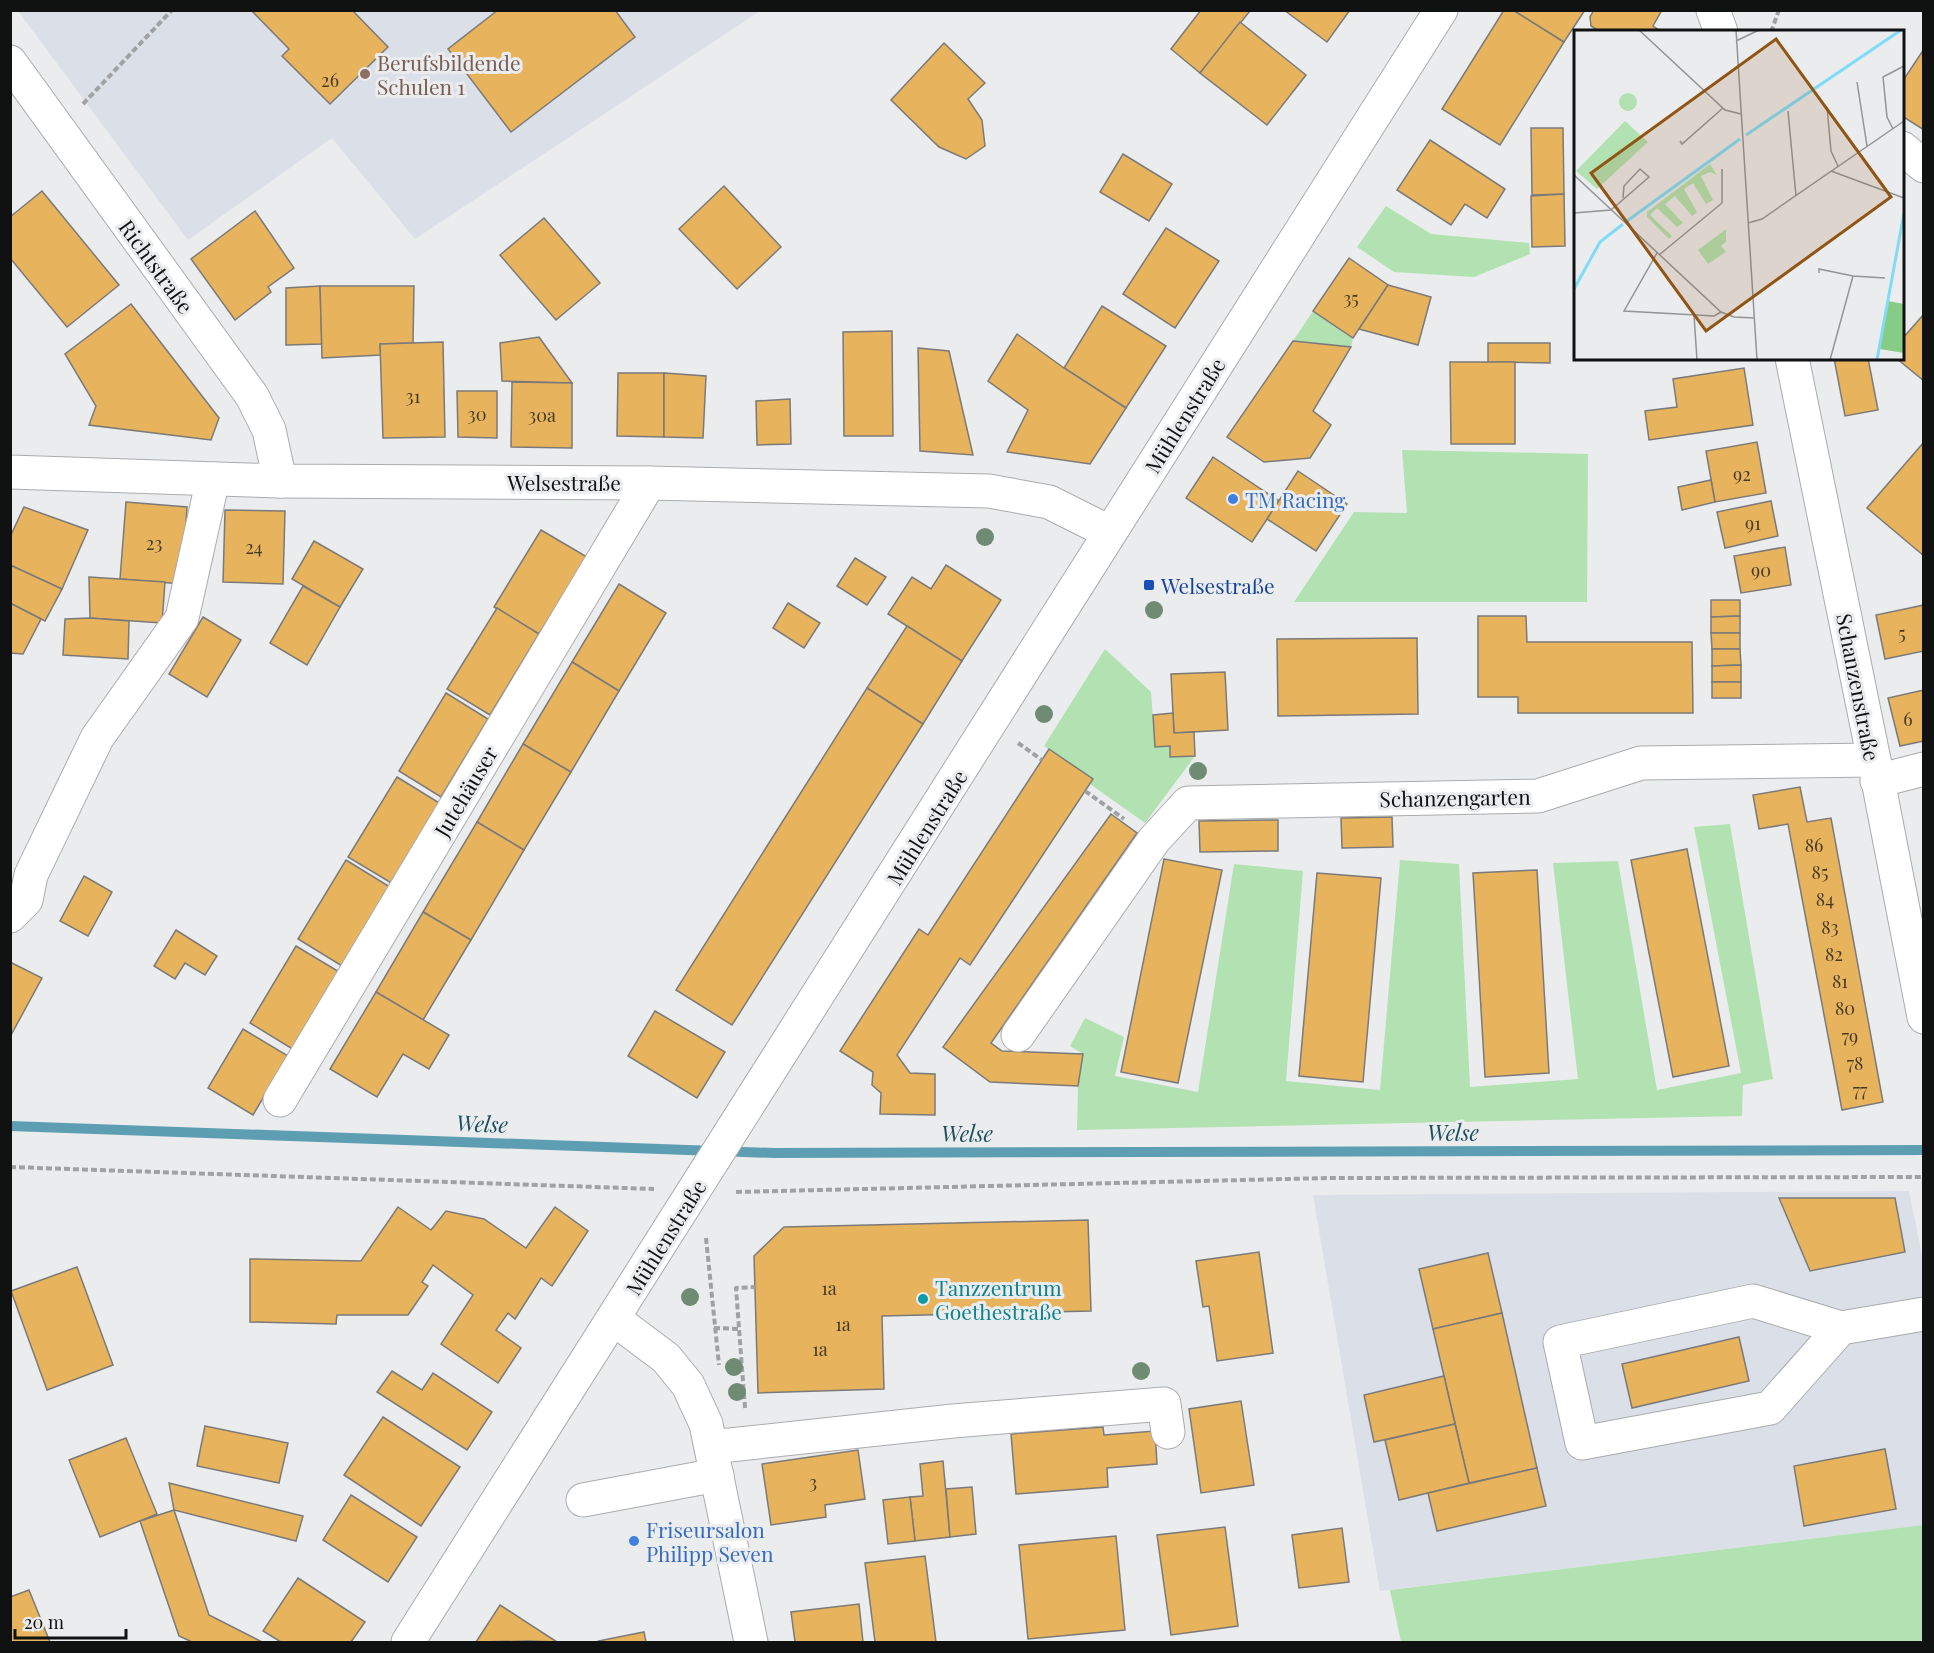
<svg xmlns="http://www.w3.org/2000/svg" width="1934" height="1653" font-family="'Playfair Display',serif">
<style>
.built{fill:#dbdfe8}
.green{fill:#b2e2b1}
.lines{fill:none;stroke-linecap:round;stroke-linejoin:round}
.stream{stroke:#5e9eb3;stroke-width:10}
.building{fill:#e7b35d;stroke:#7b7a79;stroke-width:1.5}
.minor-casing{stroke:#aaabad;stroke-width:35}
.major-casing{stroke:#aaabad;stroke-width:35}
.path{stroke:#a0a1a2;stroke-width:4;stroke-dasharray:6 3;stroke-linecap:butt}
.minor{stroke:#fff;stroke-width:33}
.major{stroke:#fff;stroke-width:33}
.tree{fill:#6f8b73}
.education-dot{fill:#8d6e63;stroke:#ebecee;stroke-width:2}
.shop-dot{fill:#3f7fe0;stroke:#ebecee;stroke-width:2}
.transit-dot{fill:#1a4fb4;stroke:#ebecee;stroke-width:2}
.culture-dot{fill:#0f9aa8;stroke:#ebecee;stroke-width:2}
.labels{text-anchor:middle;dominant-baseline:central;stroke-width:6;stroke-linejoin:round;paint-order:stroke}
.number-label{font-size:18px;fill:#463a24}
.education-label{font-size:21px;fill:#785e54;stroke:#ebecee;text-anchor:start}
.street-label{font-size:21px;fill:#101111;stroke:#ebecee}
.shop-label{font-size:21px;fill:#366cbe;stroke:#ebecee;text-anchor:start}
.transit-label{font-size:21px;fill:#164399;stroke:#ebecee;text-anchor:start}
.culture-label{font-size:21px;fill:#0d838f;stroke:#ebecee;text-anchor:start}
.water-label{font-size:22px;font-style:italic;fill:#1c505f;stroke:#ebecee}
.inset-river{fill:none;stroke:#80dbf8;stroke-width:3}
.inset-road{fill:none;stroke:#939496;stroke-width:1.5}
.view{fill:#905415;fill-opacity:0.15;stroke:#905415;stroke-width:3}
.inset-edge{fill:none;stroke:#101111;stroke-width:3}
</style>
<rect width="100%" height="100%" fill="#ebecee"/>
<g class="built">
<polygon points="18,11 760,11 415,239 332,138 188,240"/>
<polygon points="1909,1191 1924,1265 1923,1525 1380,1591 1313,1195"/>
</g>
<g class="green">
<polygon points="1386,206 1431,234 1529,243 1530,254 1474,277 1394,272 1357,247"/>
<polygon points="1313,311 1353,338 1351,347 1293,341"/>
<polygon points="1402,450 1588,454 1587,602 1294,602 1354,512 1407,513"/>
<polygon points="1105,649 1151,692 1155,747 1170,746 1171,757 1195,756 1145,823 1090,784 1093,779 1044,746"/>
<polygon points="1730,824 1773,1079 1743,1085 1742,1116 1077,1130 1078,1086 1083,1054 1070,1046 1085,1018 1124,1037 1115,1076 1198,1092 1234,864 1303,871 1286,1081 1380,1090 1400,860 1459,864 1470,1087 1578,1079 1553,863 1618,861 1657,1090 1741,1073 1694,827"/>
<polygon points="1923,1525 1923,1642 1401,1642 1390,1590"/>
</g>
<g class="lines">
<polyline class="stream" points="10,1126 774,1153 1924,1150"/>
</g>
<g class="building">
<polygon points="251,10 352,10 388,47 330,104 282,56 289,49"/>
<polygon points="498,10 615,10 635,37 511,132 448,49"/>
<polygon points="1201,10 1250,11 1200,73 1171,49"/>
<polygon points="1284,10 1350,10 1327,42"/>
<polygon points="1504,10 1513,10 1564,42 1500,145 1442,109"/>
<polygon points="1513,10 1585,10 1564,42"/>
<polygon points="1594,10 1662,10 1653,26 1662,32 1601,32 1591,26 1590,17"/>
<polygon points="1240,22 1306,75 1267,125 1200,73"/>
<polygon points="944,43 985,83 968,99 982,120 985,146 966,159 939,147 891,100"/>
<polygon points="1924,49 1924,130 1902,116 1902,82"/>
<polygon points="1531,128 1563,128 1564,194 1532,195"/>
<polygon points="1430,140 1505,189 1487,218 1465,204 1451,225 1397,190"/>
<polygon points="1123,154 1172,184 1149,221 1100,192"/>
<polygon points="724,186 781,247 737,289 679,229"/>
<polygon points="42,191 119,285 67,327 10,258 10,217"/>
<polygon points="1564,194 1565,246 1532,247 1531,196"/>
<polygon points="255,211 294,268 268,287 271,292 235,320 191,259"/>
<polygon points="544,218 600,283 556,320 500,255"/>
<polygon points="1166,228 1219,261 1175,328 1123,294"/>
<polygon points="1349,258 1388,285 1353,338 1313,311"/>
<polygon points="1388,285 1431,297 1418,345 1359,329"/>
<polygon points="320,286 322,344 286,345 286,288"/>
<polygon points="320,286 414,286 413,343 380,344 381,355 322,358"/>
<polygon points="131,304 219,418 211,440 89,425 96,406 65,354"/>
<polygon points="1102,306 1166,346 1126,408 1064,368"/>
<polygon points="1924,314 1924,381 1896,358 1902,358 1902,339"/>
<polygon points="892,331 893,436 844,436 843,332"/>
<polygon points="1017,334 1064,368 1126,408 1090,464 1007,452 1028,410 988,381"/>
<polygon points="539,337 572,383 502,381 500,343"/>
<polygon points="1293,341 1351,347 1313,411 1331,425 1310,458 1264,462 1227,437"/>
<polygon points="443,342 445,437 383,438 380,344"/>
<polygon points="1488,343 1550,343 1550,363 1488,362"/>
<polygon points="918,348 949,351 973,455 920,451"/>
<polygon points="1834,358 1868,358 1878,410 1845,416"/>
<polygon points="1450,362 1515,362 1515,444 1451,444"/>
<polygon points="1744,368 1753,425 1649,440 1645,411 1677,407 1673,379"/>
<polygon points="618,373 664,373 664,437 617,436"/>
<polygon points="664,373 706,376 703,438 664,437"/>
<polygon points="512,382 572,383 572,448 511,447"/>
<polygon points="457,391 497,391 497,438 458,437"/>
<polygon points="790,399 791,444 757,445 756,401"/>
<polygon points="1757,442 1766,493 1715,502 1706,451"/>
<polygon points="1924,442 1924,556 1867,508"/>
<polygon points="1213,457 1279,501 1252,542 1186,498"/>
<polygon points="1298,471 1347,504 1316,551 1267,519"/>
<polygon points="1711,480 1715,502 1682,510 1678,487"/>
<polygon points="1771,501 1778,536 1725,548 1717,512"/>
<polygon points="126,502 187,507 182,584 120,579"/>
<polygon points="24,507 88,530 62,589 10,565 10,537"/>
<polygon points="225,510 285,511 283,584 223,582"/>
<polygon points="541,530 587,557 539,634 494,607"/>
<polygon points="314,541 363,569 340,607 292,579"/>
<polygon points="1785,547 1791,585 1741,593 1734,556"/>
<polygon points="855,558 886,577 867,605 837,586"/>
<polygon points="10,565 62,589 45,621 10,603"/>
<polygon points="946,565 1001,600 962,661 888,614 912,577 931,589"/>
<polygon points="89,577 165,582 162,623 90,618"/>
<polygon points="619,584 666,613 619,691 572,662"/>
<polygon points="303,586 340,607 307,665 270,643"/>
<polygon points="1711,600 1740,600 1740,616 1711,617"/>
<polygon points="10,603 41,619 23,654 10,653"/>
<polygon points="788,603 820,623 804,648 773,628"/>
<polygon points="1924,605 1924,651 1885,659 1876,615"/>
<polygon points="497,608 539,634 490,715 447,689"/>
<polygon points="1478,616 1526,616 1527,642 1692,642 1693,713 1518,713 1518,697 1478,697"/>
<polygon points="1740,616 1740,633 1711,633 1711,617"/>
<polygon points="203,617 241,640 207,697 169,674"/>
<polygon points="90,618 129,621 128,659 63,655 65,619"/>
<polygon points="907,626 962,661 923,724 867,688"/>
<polygon points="1711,633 1740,633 1740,649 1712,649"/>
<polygon points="1417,638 1418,714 1278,716 1277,639"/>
<polygon points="1712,649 1740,649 1741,665 1712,666"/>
<polygon points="572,662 619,691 571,772 523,744"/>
<polygon points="1741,665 1741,682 1712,682 1712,666"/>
<polygon points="1225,672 1228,730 1174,733 1171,674"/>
<rect x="1712" y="682" width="29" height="16"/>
<polygon points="867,688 923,724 732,1025 676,990"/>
<polygon points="1924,690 1924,741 1900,746 1888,698"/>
<polygon points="446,693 488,719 441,797 399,771"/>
<polygon points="1173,713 1174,733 1194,732 1195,756 1170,757 1170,746 1155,747 1153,715"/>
<polygon points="523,744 571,772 524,850 477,822"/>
<polygon points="1049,749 1093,779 970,965 960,958 897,1055 910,1073 935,1074 935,1115 880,1114 881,1093 872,1085 873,1072 840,1051 919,929 928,935"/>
<polygon points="397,777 441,804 393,884 348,857"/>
<polygon points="1800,787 1807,822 1831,818 1883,1102 1842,1110 1788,824 1759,829 1753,795"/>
<polygon points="1111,814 1137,833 991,1043 1002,1051 1083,1054 1078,1086 990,1082 943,1047"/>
<polygon points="1392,817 1393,847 1342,848 1341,818"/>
<polygon points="1278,820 1278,851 1200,852 1199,821"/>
<polygon points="477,822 524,850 471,940 423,912"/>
<polygon points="1687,849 1729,1066 1673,1077 1631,860"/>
<polygon points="1164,859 1222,870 1178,1083 1121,1072"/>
<polygon points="346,860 390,887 342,966 298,939"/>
<polygon points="1537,870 1549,1073 1485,1077 1473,873"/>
<polygon points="1317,873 1381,878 1363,1082 1299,1076"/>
<polygon points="84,876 112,892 88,936 60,921"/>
<polygon points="423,912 471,940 423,1020 376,992"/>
<polygon points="176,930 217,956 205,975 185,963 175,979 154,966"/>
<polygon points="296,946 341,973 294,1050 250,1023"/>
<polygon points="10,962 42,978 10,1037"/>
<polygon points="376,992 449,1035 429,1069 403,1054 377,1097 330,1069"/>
<polygon points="655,1011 725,1052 697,1098 628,1056"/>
<polygon points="243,1029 288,1056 253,1115 208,1088"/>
<polygon points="1779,1198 1895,1198 1905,1252 1810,1271"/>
<polygon points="398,1207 431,1230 446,1211 484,1219 526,1248 555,1207 588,1231 552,1286 541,1278 515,1319 508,1313 496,1330 521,1348 498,1383 441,1344 473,1295 433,1265 422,1282 428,1286 408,1315 337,1315 336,1324 250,1322 250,1259 361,1261"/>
<polygon points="1088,1220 1091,1311 882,1316 884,1389 758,1393 754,1256 784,1227"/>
<polygon points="1259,1252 1273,1353 1217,1361 1209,1306 1203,1307 1196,1261"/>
<polygon points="1488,1253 1502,1313 1433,1329 1419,1269"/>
<polygon points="77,1267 113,1365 47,1390 11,1291"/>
<polygon points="1502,1313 1537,1468 1469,1483 1433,1329"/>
<polygon points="1739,1337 1749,1381 1632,1408 1622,1364"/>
<polygon points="392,1371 422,1390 433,1373 492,1412 467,1450 377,1392"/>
<polygon points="1444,1376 1455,1424 1374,1442 1364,1395"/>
<polygon points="1241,1401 1254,1485 1201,1493 1189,1409"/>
<polygon points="383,1417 460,1467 421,1526 344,1475"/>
<polygon points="1455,1424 1469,1483 1399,1500 1385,1440"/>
<polygon points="205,1426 288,1443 279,1483 197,1466"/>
<polygon points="1103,1427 1104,1435 1155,1431 1157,1464 1107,1468 1108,1487 1016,1494 1011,1434"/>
<polygon points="126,1438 157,1514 100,1537 69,1460"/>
<polygon points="1885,1449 1896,1509 1804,1526 1794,1466"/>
<polygon points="858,1450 865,1499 825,1505 826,1517 771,1525 762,1464"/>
<polygon points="943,1461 950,1537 915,1541 910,1497 923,1496 920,1464"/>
<polygon points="1537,1468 1546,1506 1437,1531 1428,1493"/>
<polygon points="169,1483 303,1516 296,1541 174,1510"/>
<polygon points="972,1487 976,1534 950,1537 946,1489"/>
<polygon points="351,1495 417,1537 388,1582 323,1540"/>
<polygon points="910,1497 915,1541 888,1544 883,1500"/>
<polygon points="174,1510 209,1615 262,1642 192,1642 179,1636 140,1521"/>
<polygon points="1225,1527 1238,1626 1171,1635 1157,1535"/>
<polygon points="1342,1528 1349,1582 1299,1588 1292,1535"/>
<polygon points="1116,1536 1125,1630 1028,1639 1019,1545"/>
<polygon points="925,1556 936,1642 875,1642 865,1563"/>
<polygon points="298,1578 365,1622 351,1642 281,1642 263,1631"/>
<polygon points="29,1590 50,1642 10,1642 10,1597"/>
<polygon points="859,1604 863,1642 795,1642 791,1612"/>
<polygon points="500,1605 557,1642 529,1641 476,1642"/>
<polygon points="644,1632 646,1642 598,1642 598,1641"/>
</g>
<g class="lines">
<g class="minor-casing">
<g id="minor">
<polyline points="1713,10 1721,32"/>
<polyline points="10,62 252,396 269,430 280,481"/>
<polyline points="1902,148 1924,166"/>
<polyline points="1792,358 1874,760 1924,1017"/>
<polyline points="10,472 280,481 649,483 989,491 1049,502 1109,532"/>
<polyline points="1877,781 1924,769"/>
<polyline points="10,916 26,900 31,875 97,738 182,618 213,479"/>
<polyline points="1018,1035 1154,840 1188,803 1538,796 1641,763 1874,760"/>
<polyline points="280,1100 649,483"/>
<polyline points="614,1319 666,1358 688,1385 706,1424 751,1642"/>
<polyline points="1841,1328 1770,1408 1582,1443 1560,1342 1753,1301 1841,1328 1924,1314"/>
<polyline points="711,1447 953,1421 1164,1404 1168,1432"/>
<polyline points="583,1500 717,1475"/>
</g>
</g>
<g class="major-casing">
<polyline id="major" points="408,1642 1441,10"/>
</g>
<g class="path">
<polyline points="1771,32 1779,10"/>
<polyline points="83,104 172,10"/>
<polyline points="1018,743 1042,760"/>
<polyline points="1085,791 1124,819"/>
<polyline points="10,1167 654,1189"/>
<polyline points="736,1192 1328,1178 1924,1177"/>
<polyline points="706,1238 719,1365"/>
<polyline points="714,1328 740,1329"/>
<polyline points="745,1408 736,1288 755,1287"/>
</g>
<use href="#minor" class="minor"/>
<use href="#major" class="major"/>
</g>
<g class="tree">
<circle cx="985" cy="537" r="9"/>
<circle cx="1154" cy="610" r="9"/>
<circle cx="1044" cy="714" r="9"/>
<circle cx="1198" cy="771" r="9"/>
<circle cx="690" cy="1297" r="9"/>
<circle cx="734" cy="1367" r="9"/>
<circle cx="1141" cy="1371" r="9"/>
<circle cx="737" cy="1392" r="9"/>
</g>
<circle class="education-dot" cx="365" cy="74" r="6"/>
<g class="shop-dot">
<circle cx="1233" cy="499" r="6"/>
<circle cx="634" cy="1541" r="6"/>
</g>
<rect class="transit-dot" x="1143" y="579" width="12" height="12" rx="3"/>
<circle class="culture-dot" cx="923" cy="1299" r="6"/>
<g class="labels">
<g class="number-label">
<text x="330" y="80">26</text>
<text x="1351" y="298">35</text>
<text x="413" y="396">31</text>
<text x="477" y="414">30</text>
<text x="542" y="415">30a</text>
<text x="1742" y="474">92</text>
<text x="1753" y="523">91</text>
<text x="154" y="543">23</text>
<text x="254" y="547">24</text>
<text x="1761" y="570">90</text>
<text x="1902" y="633">5</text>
<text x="1908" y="719">6</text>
<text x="1814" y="845">86</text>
<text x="1820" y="872">85</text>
<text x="1825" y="899">84</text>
<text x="1830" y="927">83</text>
<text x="1834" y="954">82</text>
<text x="1840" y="981">81</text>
<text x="1845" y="1008">80</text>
<text x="1850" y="1036">79</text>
<text x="1855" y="1063">78</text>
<text x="1860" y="1090">77</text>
<text x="829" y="1288">1a</text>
<text x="843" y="1324">1a</text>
<text x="820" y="1349">1a</text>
<text x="813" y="1482">3</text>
</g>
<g class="education-label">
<text x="377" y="62">Berufsbildende<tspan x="377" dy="24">Schulen 1</tspan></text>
</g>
<g class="street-label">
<text transform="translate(157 266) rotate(54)">Richtstraße</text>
<text transform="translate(1184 415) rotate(-58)">Mühlenstraße</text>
<text x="564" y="482">Welsestraße</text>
<text transform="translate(1859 687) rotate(79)">Schanzenstraße</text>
<text transform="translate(465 791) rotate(-59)">Jutehäuser</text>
<text transform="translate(1455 797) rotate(-1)">Schanzengarten</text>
<text transform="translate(926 827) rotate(-58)">Mühlenstraße</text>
<text transform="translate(665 1237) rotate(-58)">Mühlenstraße</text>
</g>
<g class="shop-label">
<text x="1245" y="499">TM Racing</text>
<text x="646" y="1529">Friseursalon<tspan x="646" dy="24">Philipp Seven</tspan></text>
</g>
<g class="transit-label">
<text x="1161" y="585">Welsestraße</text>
</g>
<g class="culture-label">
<text x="935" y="1287">Tanzzentrum<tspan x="935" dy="24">Goethestraße</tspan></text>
</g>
<g class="water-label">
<text transform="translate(482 1123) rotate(2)">Welse</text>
<text x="1453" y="1132">Welse</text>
<text x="967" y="1133">Welse</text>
</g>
</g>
<g transform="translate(1574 30)">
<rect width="330" height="330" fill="#ebecee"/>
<path d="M45 72a9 9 0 1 1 18 0a9 9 0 1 1-18 0ZM 51,91 L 74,112 L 23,159 L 2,141 ZM 136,134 L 143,145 L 136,142 L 127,146 L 139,170 L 132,174 L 119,153 L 110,159 L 123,182 L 118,186 L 101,166 L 91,174 L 109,193 L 103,197 L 83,178 L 76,185 L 98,206 L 95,209 L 73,187 L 73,182 ZM 152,199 L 152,212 L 147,216 L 152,222 L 134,234 L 124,220 Z" fill="#b2e2b1"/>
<path d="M 314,271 L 330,274 L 330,323 L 306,319 Z" fill="#86cb86"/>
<path class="inset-river" d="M 172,105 L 327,0M 53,191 L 166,109M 0,259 L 26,212 L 49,194M 303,330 L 330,183"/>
<path class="inset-road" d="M 65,0 L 151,80 L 167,84M 162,0 L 183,330M 162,11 L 185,0M 283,52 L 293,116M 253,77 L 257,121 L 264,136M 214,81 L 222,166M 319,99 L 313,87 L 309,47 L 330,36M 106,111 L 108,114 L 149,78M 257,141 L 330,168M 0,145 L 147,282 L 160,287 L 180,288M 37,180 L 75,147 L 66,139 L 50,156 L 49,168M 0,183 L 37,180M 174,193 L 188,189 L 330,91M 83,223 L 50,281 L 140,286 L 147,282M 85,225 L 148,173 L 148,139M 245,243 L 245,239 L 279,246M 120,285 L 123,330M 256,330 L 279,246 L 311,248"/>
<path class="view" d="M 202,9 L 317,167 L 132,301 L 17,143 Z"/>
<rect width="330" height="330" class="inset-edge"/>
</g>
<rect width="1934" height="1653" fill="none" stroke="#101111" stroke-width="24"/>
<path d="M15 1629v9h111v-9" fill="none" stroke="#101111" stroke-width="3"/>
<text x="24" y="1629" font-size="18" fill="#101111" stroke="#ebecee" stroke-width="4.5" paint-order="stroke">20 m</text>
</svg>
